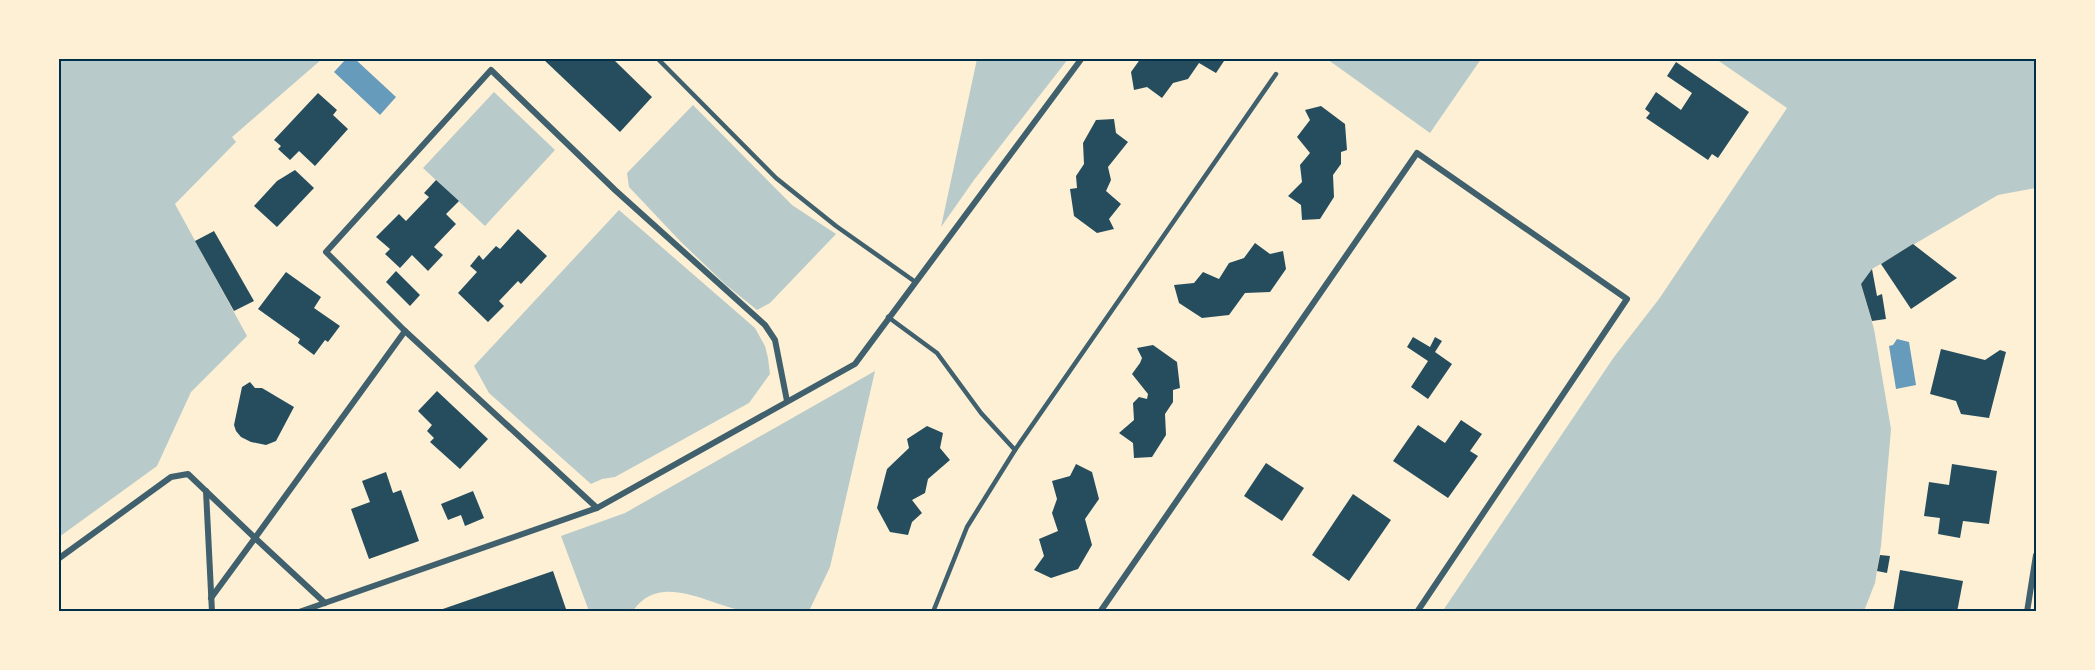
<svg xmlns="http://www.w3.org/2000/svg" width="2095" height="670" font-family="'Fira Sans',sans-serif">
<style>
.green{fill:#b9caca}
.water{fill:#669bbc}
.building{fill:#264d5e}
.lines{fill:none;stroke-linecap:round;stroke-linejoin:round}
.service{stroke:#3f606c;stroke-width:4.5}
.minor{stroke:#3f606c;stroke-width:6}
.neatline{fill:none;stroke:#003049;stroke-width:2}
</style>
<rect width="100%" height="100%" fill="#fdf0d5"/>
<g class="green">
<polygon points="59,59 322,59 232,137 236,142 175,204 247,336 191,392 157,466 59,537"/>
<polygon points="977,59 1068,59 974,180 941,227"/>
<polygon points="1327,59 1481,59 1430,133"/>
<polygon points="1716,59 2036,59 2036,188 1998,195 1872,269 1861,284 1874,329 1891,429 1881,546 1875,583 1864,611 1442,612 1614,357 1659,299 1787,108"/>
<polygon points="494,92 555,150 485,226 423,168"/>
<polygon points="693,105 792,205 836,234 770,303 757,310 726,285 681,242 629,187 627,173"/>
<polygon points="619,210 755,328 765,346 768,358 770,374 749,403 615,477 602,479 591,484 489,393 474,366"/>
<path d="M 875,371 L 830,567 L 809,611 C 789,612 763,615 744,611 C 709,605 660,571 633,611 L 589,611 L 561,536 L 625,513 Z"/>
</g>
<g class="water">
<polygon points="346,59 355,59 396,97 380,115 334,72"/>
<polygon points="1897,339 1909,342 1916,385 1896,389 1889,346 1893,345"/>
</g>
<g class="building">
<polygon points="542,58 612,58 652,97 620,132"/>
<polygon points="1141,58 1233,58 1234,60 1224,61 1216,73 1199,63 1188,79 1173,83 1162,98 1147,87 1134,90 1131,72"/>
<polygon points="1676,62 1749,112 1718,158 1712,154 1708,160 1646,118 1650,113 1645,109 1656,92 1681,110 1692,93 1667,76"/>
<polygon points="318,93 337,110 333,115 348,129 315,166 299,151 290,160 278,149 281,146 274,140"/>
<polygon points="1321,106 1345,124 1347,150 1341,152 1341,164 1333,175 1334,197 1320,219 1302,220 1301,205 1288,196 1302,182 1300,165 1310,153 1297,137 1310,120 1305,110"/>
<polygon points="1114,119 1116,133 1128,142 1108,167 1111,180 1106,191 1121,204 1109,219 1114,229 1097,233 1074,216 1070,189 1077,188 1076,176 1084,164 1083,143 1096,120"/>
<polygon points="295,170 314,188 277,227 254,206 277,181"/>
<polygon points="436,180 459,201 446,214 456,224 434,247 443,255 428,271 412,255 400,268 385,254 390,249 376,237 399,214 406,221 429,197 424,193"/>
<polygon points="518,229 547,256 521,284 518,281 499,301 504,306 488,322 458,293 477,272 470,266 479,255 483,260 496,246 500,249"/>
<polygon points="214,231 254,301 234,311 195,241"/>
<polygon points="1255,243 1270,254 1283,251 1286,269 1270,292 1245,293 1229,315 1202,318 1179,303 1174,285 1194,283 1203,272 1219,279 1229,263 1244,258"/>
<polygon points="1913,244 1957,278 1911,309 1881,264"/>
<polygon points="1872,269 1877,296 1882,294 1886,319 1872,321 1861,284"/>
<polygon points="396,271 420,295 410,306 386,282"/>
<polygon points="286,272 321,297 314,308 340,326 328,342 325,340 314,355 298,343 300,339 258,309"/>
<polygon points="1413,337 1430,347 1435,337 1442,341 1435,352 1452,364 1428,399 1411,387 1428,361 1407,347"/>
<polygon points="1153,345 1177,362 1180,388 1173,390 1173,402 1165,414 1166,435 1152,457 1134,458 1133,443 1119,433 1134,420 1133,403 1139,397 1147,399 1148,394 1132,374 1140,363 1142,358 1137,348"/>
<polygon points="1941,349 1985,360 2000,350 2006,352 1989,418 1961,414 1956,401 1930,394"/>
<polygon points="250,382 255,388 262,388 294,407 276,441 266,445 251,442 241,437 236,431 234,425 242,387"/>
<polygon points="437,391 488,439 460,469 430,442 434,438 427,431 432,425 418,411"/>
<polygon points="1461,420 1482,434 1470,451 1478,456 1448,498 1393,461 1418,425 1445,443"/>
<polygon points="927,426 943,433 940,448 950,460 928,479 925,493 912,500 922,513 912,522 908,535 890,532 877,508 887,469 909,448 907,439"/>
<polygon points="1266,463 1304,488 1282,521 1244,496"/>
<polygon points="1076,464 1092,472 1099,499 1085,519 1092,545 1078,569 1051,578 1034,570 1044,556 1039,539 1058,531 1052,513 1057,499 1052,481 1070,476"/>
<polygon points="1952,464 1997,471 1989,524 1963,521 1960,538 1938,534 1940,518 1924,516 1929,482 1949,485"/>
<polygon points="386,472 393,493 401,490 419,541 369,559 351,509 370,502 362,481"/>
<polygon points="473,491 484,518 465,526 461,515 448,520 441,504"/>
<polygon points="1353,494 1391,520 1349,581 1312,555"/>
<polygon points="1880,555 1890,556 1887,573 1877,571"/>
<polygon points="1900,570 1963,581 1957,612 1893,612"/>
<polygon points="553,571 567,612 437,612 437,611"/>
</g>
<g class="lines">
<g class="service">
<polyline points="657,58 776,178 836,226 914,281"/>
<polyline points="888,317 937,353 981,413 1015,450"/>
<polyline points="933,612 967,527 1015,450 1276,74"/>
</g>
<g class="minor">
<polyline points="405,331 597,508"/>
<polyline points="206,491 212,612"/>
<polyline points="58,559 171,477 188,474 255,538 405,331 326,252 491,70 615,190 765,325 775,340 787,401"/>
<polyline points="211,598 255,538 325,603"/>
<polyline points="299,612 597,508 855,364 1082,58"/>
<polyline points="1100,612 1417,153 1627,299 1417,612"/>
<polyline points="2027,612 2036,555"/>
</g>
</g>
<rect width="2095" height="670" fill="none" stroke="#fdf0d5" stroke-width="120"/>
<rect x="60" y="60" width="1975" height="550" class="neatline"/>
</svg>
